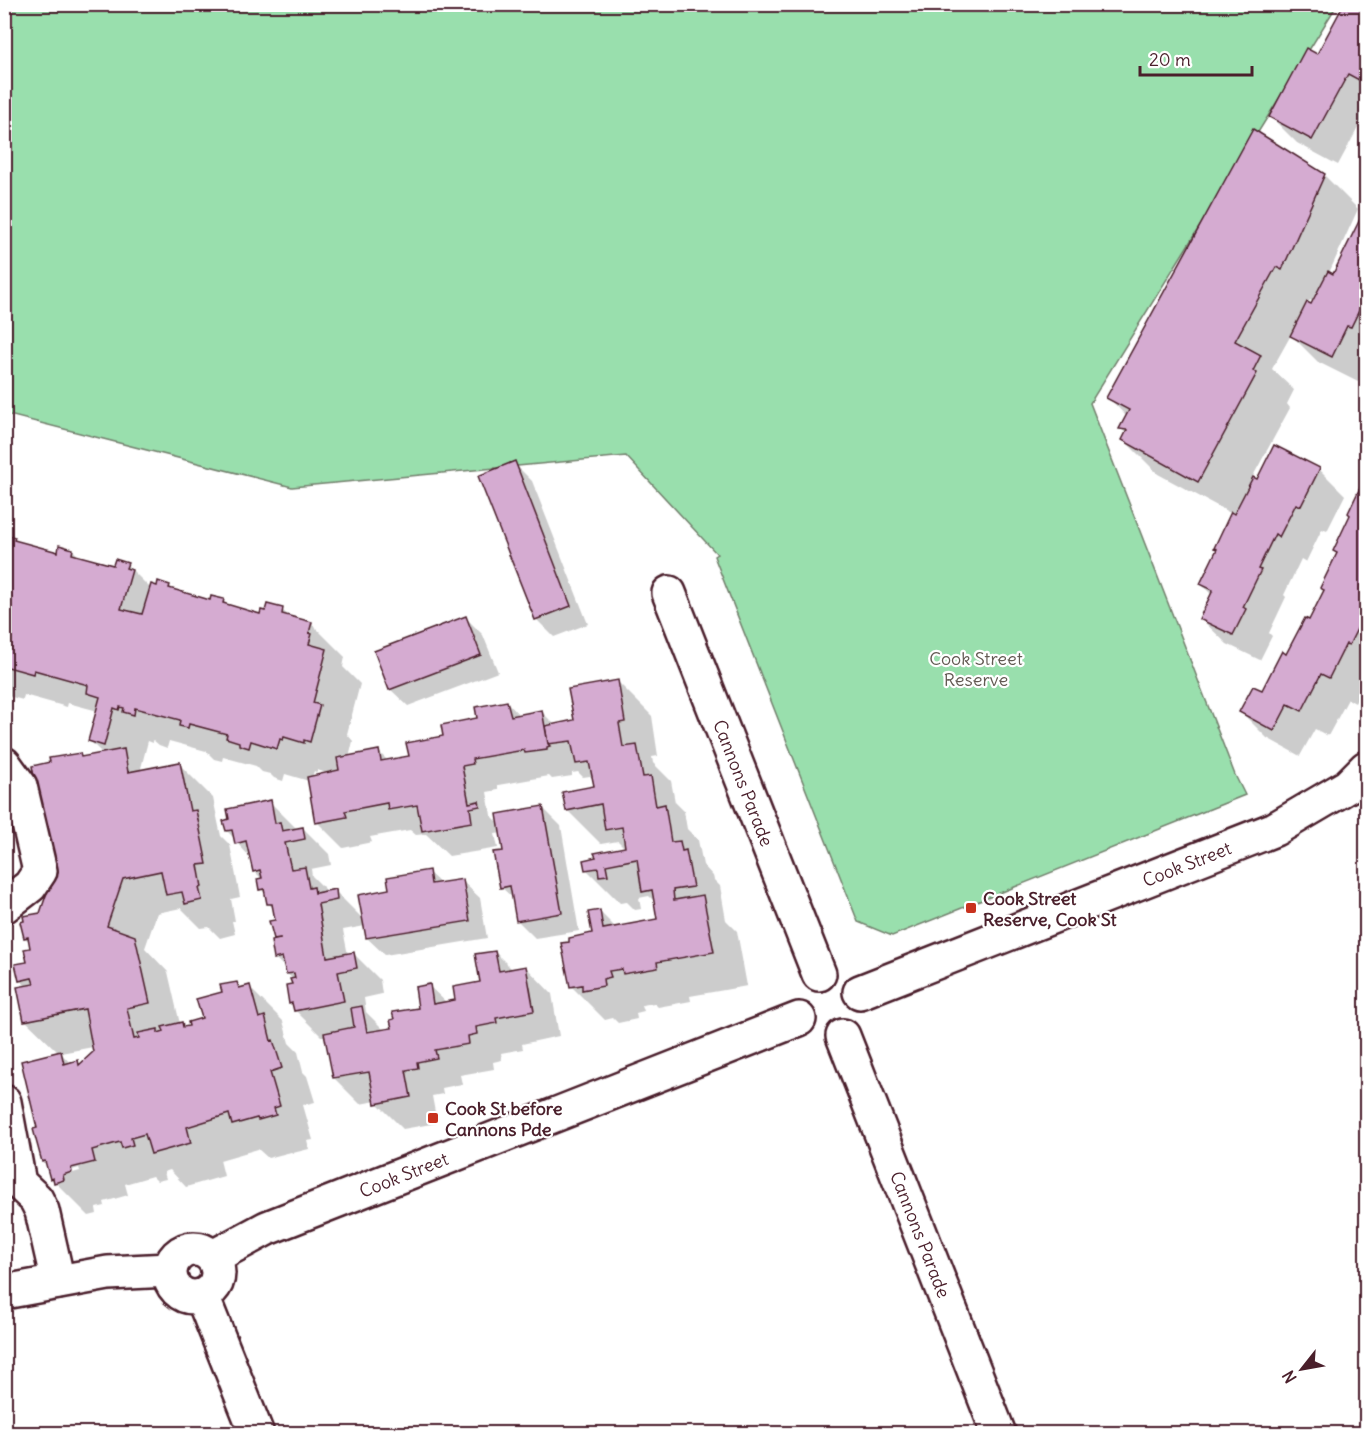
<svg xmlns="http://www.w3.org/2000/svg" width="1371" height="1438" font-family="Delius,sans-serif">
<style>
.green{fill:#99dfad;stroke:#727f6c;stroke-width:1.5}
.shadow{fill:#0003;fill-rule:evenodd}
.building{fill:#d5abd1;stroke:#4a1f2b;stroke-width:1.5}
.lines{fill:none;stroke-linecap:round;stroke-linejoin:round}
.minor-casing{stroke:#4a1f2b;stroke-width:38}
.minor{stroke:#fff;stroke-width:33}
.poi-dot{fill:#c8321e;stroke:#fff;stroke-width:2}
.labels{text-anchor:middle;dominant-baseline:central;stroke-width:4.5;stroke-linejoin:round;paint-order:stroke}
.park-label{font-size:18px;fill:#625952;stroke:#fff}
.street-label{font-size:18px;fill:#4a1f2b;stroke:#fff}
.poi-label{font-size:18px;font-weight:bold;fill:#4a1f2b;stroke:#fff;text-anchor:start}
</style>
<rect width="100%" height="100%" fill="#fff"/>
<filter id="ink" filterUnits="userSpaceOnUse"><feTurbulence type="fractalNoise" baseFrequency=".0167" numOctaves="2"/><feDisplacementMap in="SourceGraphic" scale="12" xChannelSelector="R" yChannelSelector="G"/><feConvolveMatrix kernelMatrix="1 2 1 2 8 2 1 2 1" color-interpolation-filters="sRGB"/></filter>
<g filter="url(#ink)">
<polygon class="green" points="4,5 1337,5 1090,403 1235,775 1245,795 892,936 858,922 714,556 717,554 626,456 292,487 5,414"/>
<g class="shadow">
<polygon points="1345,4 1366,4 1366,113 1338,165 1297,143 1271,117 1318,56"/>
<path d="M 1253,131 L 1324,175 L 1358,209 L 1329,273 L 1334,276 L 1366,210 L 1366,366 L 1358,382 L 1318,362 L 1291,335 L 1272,369 L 1294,390 L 1287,404 L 1290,408 L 1252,478 L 1258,481 L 1319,469 L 1345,495 L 1327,531 L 1322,529 L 1306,562 L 1301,559 L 1284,595 L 1286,597 L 1269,633 L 1272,636 L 1260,660 L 1227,644 L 1200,618 L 1212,595 L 1201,584 L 1218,550 L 1232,514 L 1158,474 L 1124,440 L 1127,434 L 1121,429 L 1127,417 L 1108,397 ZM 1310,300 L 1314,302 L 1312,306 L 1308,304 Z"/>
<polygon points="514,463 532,481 588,624 554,637 537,620 480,477"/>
<polygon points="1366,478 1366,681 1355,703 1348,699 1328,736 1315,729 1300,756 1267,738 1241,712 1263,692 1310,622 1325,591 1338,554 1334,551 1352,515 1350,513"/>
<path d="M 14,538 L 19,543 L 59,553 L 73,550 L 79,557 L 114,567 L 127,565 L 151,589 L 169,586 L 174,591 L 212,601 L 223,600 L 229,607 L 261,616 L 282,610 L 290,617 L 311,623 L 345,657 L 343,667 L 360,684 L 347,734 L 353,741 L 349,758 L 379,752 L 388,761 L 410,757 L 507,702 L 520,716 L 541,711 L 555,725 L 575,722 L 618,682 L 652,716 L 658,756 L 652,757 L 653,763 L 671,781 L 675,802 L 684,811 L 687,829 L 698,840 L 703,865 L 713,876 L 714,880 L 720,886 L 726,920 L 737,931 L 747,986 L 690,996 L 691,1001 L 658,1007 L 654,1003 L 642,1005 L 644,1011 L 636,1013 L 637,1019 L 618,1023 L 613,1018 L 605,1020 L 571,986 L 594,935 L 599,911 L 616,928 L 659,920 L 656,903 L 649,896 L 639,898 L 641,909 L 635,910 L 627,902 L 620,903 L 586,869 L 626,849 L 618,841 L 601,844 L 567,810 L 596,788 L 594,780 L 590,776 L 583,777 L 578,772 L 572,773 L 572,776 L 552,779 L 549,776 L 498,785 L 498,790 L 487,792 L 491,815 L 500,824 L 543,808 L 561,826 L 579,931 L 535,938 L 517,920 L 514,899 L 501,887 L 505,852 L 502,833 L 495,834 L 498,848 L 449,856 L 426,834 L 416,835 L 410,830 L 370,837 L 372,842 L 343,848 L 317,822 L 309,781 L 285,774 L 283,781 L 274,778 L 270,774 L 262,772 L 256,766 L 223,757 L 222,761 L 214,759 L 206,751 L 169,741 L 167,748 L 159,745 L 153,740 L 153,743 L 148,741 L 141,768 L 143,771 L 179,764 L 213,798 L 221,836 L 230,845 L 240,897 L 231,899 L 235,921 L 232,921 L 235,934 L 220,938 L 209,927 L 201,928 L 181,908 L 157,913 L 145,948 L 168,972 L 180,1024 L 182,1024 L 186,1028 L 203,1020 L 224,993 L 236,983 L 242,989 L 249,987 L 283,1021 L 289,1043 L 298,1052 L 303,1072 L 307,1076 L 315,1102 L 303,1105 L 313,1140 L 307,1141 L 309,1149 L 293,1153 L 291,1152 L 268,1158 L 258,1149 L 220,1160 L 224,1176 L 186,1187 L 170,1170 L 164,1172 L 166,1179 L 157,1181 L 152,1176 L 125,1184 L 128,1195 L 104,1202 L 105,1206 L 96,1208 L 97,1214 L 89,1216 L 51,1178 L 48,1166 L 43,1161 L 38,1129 L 59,1053 L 25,1020 L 27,987 L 20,980 L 29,963 L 32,949 L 31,943 L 25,938 L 41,914 L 57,867 L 53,863 L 79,754 L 83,758 L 103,754 L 90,741 L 98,711 L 68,703 L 67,707 L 24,695 L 23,700 L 4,695 L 4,542 ZM 317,770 L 330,774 L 312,777 L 314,771 L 317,773 ZM 93,1047 L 94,1052 L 81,1065 L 78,1062 L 71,1064 L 61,1053 ZM 79,1168 L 80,1171 L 69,1174 L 69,1171 Z"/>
<polygon points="466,618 483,635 498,672 408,706 390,689"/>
<polygon points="270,802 297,829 303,828 329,854 331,865 311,869 312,876 328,892 335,891 364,920 391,890 428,872 441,884 462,881 480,898 487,938 385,955 367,938 365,926 343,930 348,955 354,954 380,980 382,994 364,998 366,1012 385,1031 394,1029 420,1009 429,986 447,1003 457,1002 482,983 495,952 513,970 526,967 552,994 559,1036 522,1044 523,1049 501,1053 502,1060 493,1062 494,1069 460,1075 462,1084 442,1088 443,1094 432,1096 437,1123 403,1129 377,1103 376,1101 360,1104 334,1078 326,1036 321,1036 295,1010 295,1007 291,1003 293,979 287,974 287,970 275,958 278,941 275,939 277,921 275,910 269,904 267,895 261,889 262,879 254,871 251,858 237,843 236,840 227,831"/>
</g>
<g class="building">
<polygon points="1344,4 1366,4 1366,66 1359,80 1348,74 1312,140 1269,117 1306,48 1317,54"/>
<polygon points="1253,129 1325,174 1282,270 1276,267 1235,341 1261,355 1253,371 1257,373 1198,482 1122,440 1127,430 1119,429 1129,410 1106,398"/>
<polygon points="1366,207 1366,296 1351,327 1347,326 1332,357 1290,336 1307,302 1311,304 1328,271 1333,274"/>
<polygon points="1274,445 1320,468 1301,506 1296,504 1279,537 1275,534 1258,569 1261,570 1243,607 1246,609 1233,635 1199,619 1213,590 1200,584 1217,549 1214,548 1231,512 1234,514 1253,477 1257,479"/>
<polygon points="515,461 571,606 535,620 478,476"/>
<polygon points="1366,475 1366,603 1363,610 1366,611 1349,645 1346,644 1329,678 1321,674 1302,711 1288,704 1274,731 1239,712 1253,686 1262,690 1282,651 1286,654 1305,618 1309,620 1324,590 1320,588 1337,553 1333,551 1350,515 1348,513"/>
<polygon points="7,535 15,537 14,540 58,552 59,545 73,549 72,554 113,565 115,559 128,563 126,568 132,570 121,609 142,614 151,584 157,586 158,581 170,585 169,588 210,600 211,596 224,599 223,603 260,614 261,610 265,611 267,604 283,608 282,614 312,622 309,633 312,634 309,644 327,649 313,703 320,705 310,742 304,740 304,743 284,737 283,740 280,739 277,749 251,741 249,748 239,745 239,742 226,738 227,734 189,724 188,728 179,726 180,720 135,708 134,715 123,712 124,708 120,707 119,710 114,708 104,746 88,741 100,697 87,693 88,685 34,670 33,674 4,666 4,540 6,541"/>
<polygon points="466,616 481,655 389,690 374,651"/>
<polygon points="618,680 625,722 619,723 623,747 637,745 643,777 651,776 656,806 665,804 671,842 680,841 682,851 686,850 693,887 673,890 674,900 703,895 714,952 657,962 658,968 623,974 622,969 609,971 611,977 603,979 604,986 582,990 582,985 570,987 561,943 569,942 569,938 592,933 588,912 600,910 603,929 657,919 652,890 642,892 637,859 606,865 608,875 599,876 598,868 585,870 583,860 596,857 594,853 625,847 622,827 605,830 601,804 566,811 562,792 594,786 589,762 576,764 571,741 548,744 545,726 574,720 568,689"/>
<polygon points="507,701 511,716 542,710 548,744 550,746 547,747 547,750 525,753 524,750 472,759 473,764 462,766 469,803 479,801 480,806 470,808 472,822 422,831 417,805 388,810 387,803 345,811 347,817 315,823 307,777 339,770 337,758 379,750 381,761 409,756 406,743 443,736 441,725 477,718 475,707"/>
<polygon points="124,749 128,772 180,762 190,811 196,810 207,864 198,865 202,887 199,888 202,900 185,904 182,892 166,895 161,871 123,879 107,926 135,936 150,1003 127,1008 134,1039 139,1038 138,1033 158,1029 158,1033 164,1031 162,1027 182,1022 183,1027 189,1026 188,1022 202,1018 196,999 222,992 220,985 237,982 239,988 250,985 259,1018 265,1016 271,1041 273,1040 282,1068 270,1072 280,1106 274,1108 276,1115 258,1120 257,1118 232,1125 229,1114 187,1127 191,1143 151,1154 145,1134 131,1138 133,1145 122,1148 120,1142 92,1150 95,1162 71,1168 72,1172 63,1175 64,1180 54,1183 53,1178 50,1179 45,1161 42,1162 33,1129 37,1128 21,1061 61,1051 64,1064 78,1060 79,1065 93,1052 85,1009 24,1021 17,987 34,984 32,978 19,981 15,964 27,962 24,949 30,948 28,937 24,938 20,922 24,921 23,916 40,913 57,863 51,863 32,766 50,762 49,758 80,753 81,757"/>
<polygon points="271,800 275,823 280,822 282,831 303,827 305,839 285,843 291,869 305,867 309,888 314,887 315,893 336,889 337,900 318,904 327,957 354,952 357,968 338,972 344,1001 294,1011 292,1003 289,1004 286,985 292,984 290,979 295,978 294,973 286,974 282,957 274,959 271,941 280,939 280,938 274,939 269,921 275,920 272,904 267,904 264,889 259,890 257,879 262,878 260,870 253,872 246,841 235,844 232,830 226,831 223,821 229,819 227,809"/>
<polygon points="543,806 562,913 516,921 510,886 500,888 493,852 503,851 497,814"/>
<polygon points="429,870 431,884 463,879 470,921 366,938 358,895 389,889 387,877"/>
<polygon points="495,951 499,971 526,966 534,1011 496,1018 497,1023 476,1027 477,1034 468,1036 469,1044 435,1050 437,1058 417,1062 418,1068 406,1070 411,1097 375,1104 369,1072 333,1078 324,1033 354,1027 351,1008 362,1006 367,1032 392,1028 390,1020 394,1019 392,1012 418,1008 415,987 430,984 433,1004 455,1000 453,987 480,982 475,954"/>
</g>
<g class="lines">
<g class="minor-casing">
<g id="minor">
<path id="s1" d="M 669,593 L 819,974"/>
<polyline points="4,764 20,786 40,871 30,886 4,906"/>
<path id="s2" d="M 860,992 L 1275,829 L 1348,786 L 1366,768"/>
<path id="s3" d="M 843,1036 L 999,1434"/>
<polyline points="4,1102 19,1183 36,1199 42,1211 58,1282"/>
<circle cx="194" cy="1273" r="24"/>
<path id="s4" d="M 213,1257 L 267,1228 L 799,1019"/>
<polyline points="4,1292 108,1273 169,1270"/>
<polyline points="202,1296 257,1434"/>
</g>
</g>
<use href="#minor" class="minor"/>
</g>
</g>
<g class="poi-dot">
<rect x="965" y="902" width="12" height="12" rx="3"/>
<rect x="427" y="1112" width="12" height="12" rx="3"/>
</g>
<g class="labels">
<g class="park-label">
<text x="976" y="658">Cook Street<tspan x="976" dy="21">Reserve</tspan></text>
</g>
<g class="street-label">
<text stroke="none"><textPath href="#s1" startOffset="204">Cannons Parade</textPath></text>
<text stroke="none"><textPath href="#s2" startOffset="351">Cook Street</textPath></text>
<text stroke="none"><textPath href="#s4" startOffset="208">Cook Street</textPath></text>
<text stroke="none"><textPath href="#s3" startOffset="213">Cannons Parade</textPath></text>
</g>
<g class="poi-label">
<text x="983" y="898">Cook Street<tspan x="983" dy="21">Reserve, Cook St</tspan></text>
<text x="445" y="1108">Cook St before<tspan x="445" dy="21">Cannons Pde</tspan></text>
</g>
</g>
<rect width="1371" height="1438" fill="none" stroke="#fff" stroke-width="24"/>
<rect x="12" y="12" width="1347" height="1414" fill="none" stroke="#4a1f2b" stroke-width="2" filter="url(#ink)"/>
<g transform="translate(1302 1369) rotate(239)" stroke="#ffffff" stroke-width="4.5" paint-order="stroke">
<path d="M0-4.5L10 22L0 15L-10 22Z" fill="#4a1f2b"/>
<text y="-9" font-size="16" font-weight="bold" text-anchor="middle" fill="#4a1f2b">N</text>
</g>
<path d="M1140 66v9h112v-9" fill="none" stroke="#4a1f2b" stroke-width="3"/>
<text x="1149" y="66" font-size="18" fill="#4a1f2b" stroke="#ffffff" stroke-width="4.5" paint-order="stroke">20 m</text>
</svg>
